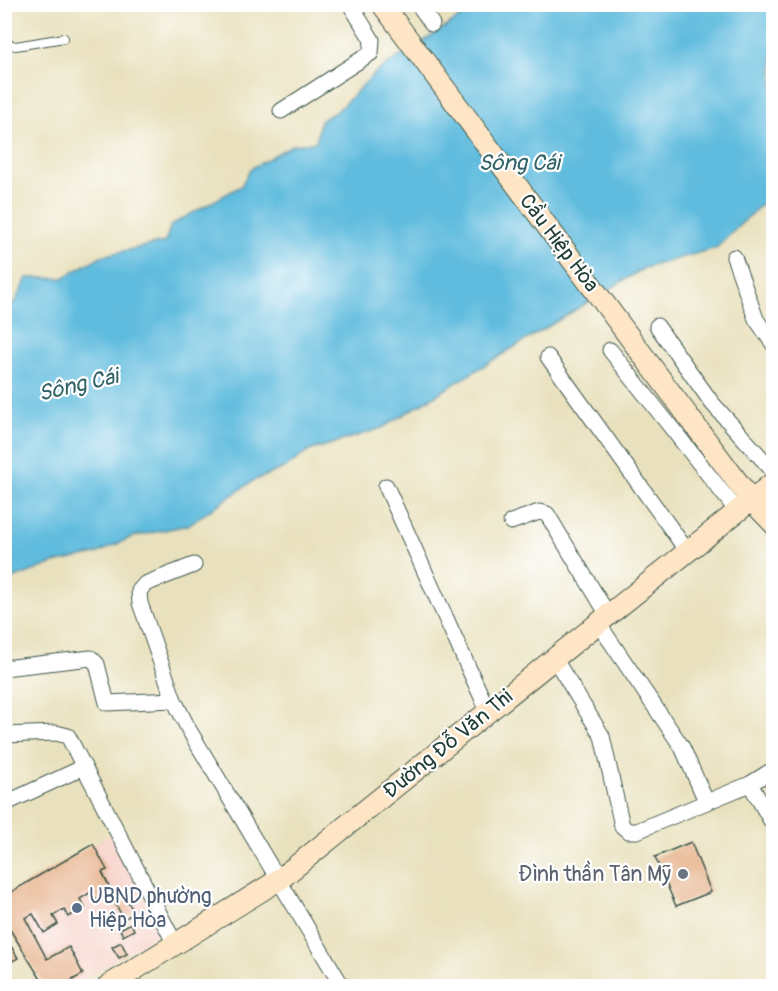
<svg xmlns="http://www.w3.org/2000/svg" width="778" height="991" font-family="Pangolin,sans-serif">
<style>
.built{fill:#f7d1c8}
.water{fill:#60bcde;stroke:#407c89;stroke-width:1.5}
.building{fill:#e7b38d}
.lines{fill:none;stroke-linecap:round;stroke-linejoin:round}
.lane-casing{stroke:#3d5649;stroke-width:10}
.street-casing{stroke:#3d5649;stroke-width:17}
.secondary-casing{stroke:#3d5649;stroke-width:23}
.lane{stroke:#fff;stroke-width:8}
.street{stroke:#fff;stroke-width:15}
.secondary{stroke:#fde5c5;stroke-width:21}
.worship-dot{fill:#6b7280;stroke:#fff;stroke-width:2}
.service-dot{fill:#5c6f8a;stroke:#fff;stroke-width:2}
.labels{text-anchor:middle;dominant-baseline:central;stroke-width:4.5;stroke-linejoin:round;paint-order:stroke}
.street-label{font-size:21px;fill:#1f3d34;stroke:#fff}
.worship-label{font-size:21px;fill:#5b616d;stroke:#fff;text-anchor:end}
.service-label{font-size:21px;fill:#4e5e75;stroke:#fff;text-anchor:start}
.water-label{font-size:22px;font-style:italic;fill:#326367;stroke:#fff}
</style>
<rect width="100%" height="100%" fill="#fff"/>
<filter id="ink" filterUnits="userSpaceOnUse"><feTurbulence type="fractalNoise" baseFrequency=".0167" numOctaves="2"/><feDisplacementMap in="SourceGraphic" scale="12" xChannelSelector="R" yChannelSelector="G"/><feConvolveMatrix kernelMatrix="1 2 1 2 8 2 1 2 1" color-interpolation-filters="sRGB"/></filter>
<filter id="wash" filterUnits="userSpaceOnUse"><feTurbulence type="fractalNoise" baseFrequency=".008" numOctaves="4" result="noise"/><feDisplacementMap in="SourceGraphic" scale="24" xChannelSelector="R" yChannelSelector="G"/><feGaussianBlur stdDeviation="1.35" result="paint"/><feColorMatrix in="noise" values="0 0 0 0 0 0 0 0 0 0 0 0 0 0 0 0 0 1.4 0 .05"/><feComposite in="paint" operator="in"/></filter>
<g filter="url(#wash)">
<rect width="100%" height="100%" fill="#e9e1be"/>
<polygon class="built" points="111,834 161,932 73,986 45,986 5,920 5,896"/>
<polygon class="water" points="479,5 773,5 773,193 716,248 644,268 382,428 309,451 286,467 253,481 188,525 132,537 96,554 54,563 5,582 5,308 15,302 27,278 63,278 101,256 165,242 171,225 241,186 250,169 292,145 316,142 320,121 337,111 376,72"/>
<g id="blocks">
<g class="building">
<polygon points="691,842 711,892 676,906 655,857"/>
<polygon points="93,844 107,870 102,872 112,892 96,900 91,892 80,899 85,908 68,917 64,909 53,916 58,924 44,933 33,914 25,918 47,959 69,947 83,974 62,986 45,986 4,920 4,896"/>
<polygon points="123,892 134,913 124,919 112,898"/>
<polygon points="131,923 134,930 123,936 120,929"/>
<polygon points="4,934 18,958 4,966"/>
<polygon points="121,942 127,954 119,958 112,947"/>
</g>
</g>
</g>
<g filter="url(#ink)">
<use href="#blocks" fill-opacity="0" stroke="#3d5649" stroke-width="1.5"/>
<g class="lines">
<g class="lane-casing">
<polyline id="lane" points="4,43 16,46 64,38"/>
</g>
<g class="street-casing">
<g id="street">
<polyline points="418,4 432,24"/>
<polyline points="281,111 371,53 372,40 350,4"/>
<polyline points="734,257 756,319 774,345"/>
<polyline points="657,326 712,403 774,472"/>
<polyline points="610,350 737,511"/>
<polyline points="548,357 687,551"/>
<polyline points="386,486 488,711"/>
<polyline points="511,522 539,512 547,514 608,615"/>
<polyline points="194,565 145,584 139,591 140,603 174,700 189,730 342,986"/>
<polyline points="598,623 682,747 706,801"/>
<polyline points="554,658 602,736 622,826 628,831 637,831 750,784 774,769"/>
<polyline points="4,668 91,658 97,664 107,703 174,700"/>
<polyline points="4,735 56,733 68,736 175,944"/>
<polyline points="750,784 774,826"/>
<polyline points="4,804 84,767"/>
</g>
</g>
<g class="secondary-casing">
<g id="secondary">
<polyline points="382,4 694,424 751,500 774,524"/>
<polyline points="108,986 280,879 774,482"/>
</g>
</g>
<use href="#lane" class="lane"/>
<use href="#street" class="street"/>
<use href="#secondary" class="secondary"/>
</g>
</g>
<circle class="worship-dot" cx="683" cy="874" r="6"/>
<circle class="service-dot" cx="77" cy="908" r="6"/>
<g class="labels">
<g class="street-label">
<text transform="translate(559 243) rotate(53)">Cầu Hiệp Hòa</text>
<text transform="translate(448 744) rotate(-39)">Đường Đỗ Văn Thi</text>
</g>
<g class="worship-label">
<text x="671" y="874">Đình thần Tân Mỹ</text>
</g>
<g class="service-label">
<text x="89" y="896">UBND phường<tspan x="89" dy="24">Hiệp Hòa</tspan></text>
</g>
<g class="water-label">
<text x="519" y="163">Sông Cái</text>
<text transform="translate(78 385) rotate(-13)">Sông Cái</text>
</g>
</g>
<rect width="778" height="991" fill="none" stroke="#fff" stroke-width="24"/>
</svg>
